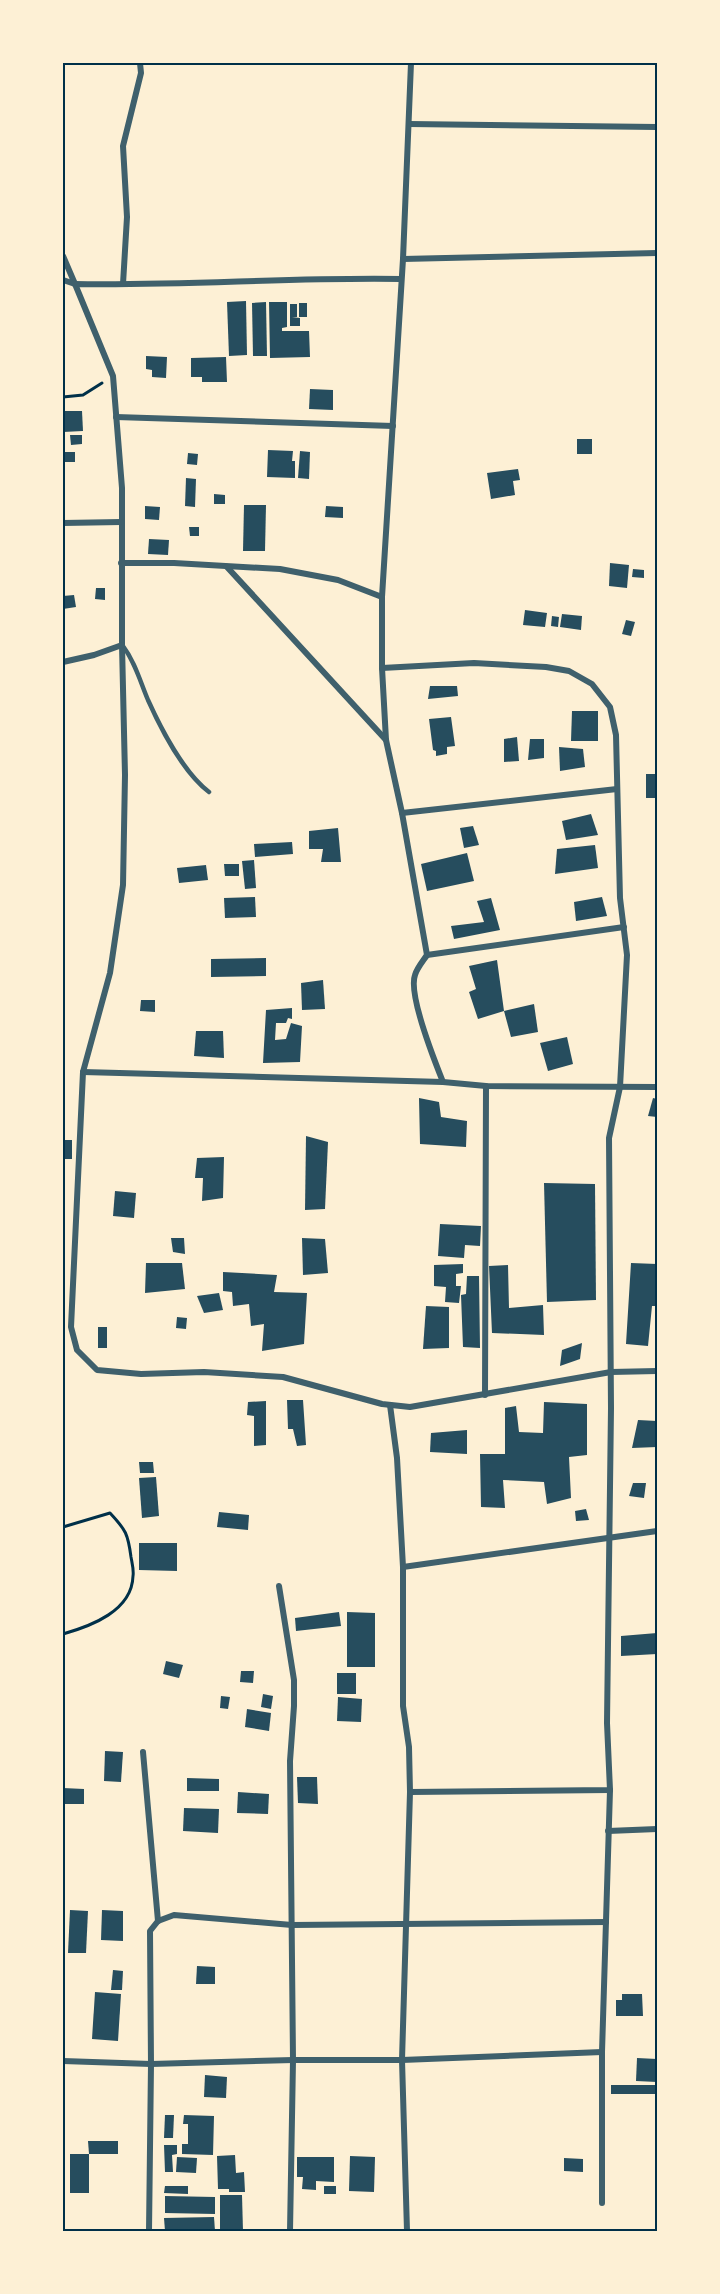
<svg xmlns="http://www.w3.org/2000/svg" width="720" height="2294" font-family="'Varela Round',sans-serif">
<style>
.building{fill:#264d5e}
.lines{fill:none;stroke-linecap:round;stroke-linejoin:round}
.path{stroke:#003049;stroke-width:3}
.service{stroke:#3f606c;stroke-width:4.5}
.minor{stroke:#3f606c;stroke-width:6}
.neatline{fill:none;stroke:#003049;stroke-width:2}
</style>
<rect width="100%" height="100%" fill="#fdf0d5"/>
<g class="building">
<polygon points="246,301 247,355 229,356 227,302"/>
<polygon points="266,302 267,356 253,356 252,303"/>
<polygon points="269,302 287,302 287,327 282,328 282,331 309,331 310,357 270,358"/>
<rect x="299" y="303" width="8" height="14"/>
<polygon points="290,304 297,304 297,317 292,317 300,318 300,326 290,326"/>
<polygon points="146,356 167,357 166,378 152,377 152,370 146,369"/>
<polygon points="226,357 227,382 202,382 202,377 191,377 191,358"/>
<polygon points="310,389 333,390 333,410 309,409"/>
<polygon points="63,411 82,411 83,431 63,432"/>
<polygon points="70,435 82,435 82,444 71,445"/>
<rect x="577" y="439" width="15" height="15"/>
<polygon points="268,450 293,451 292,461 295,461 295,478 267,477"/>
<polygon points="300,451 310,452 309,479 298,478"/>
<rect x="63" y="452" width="12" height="10"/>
<polygon points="188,453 198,454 197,465 187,464"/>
<polygon points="518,469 520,480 513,481 515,495 491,499 487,473"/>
<polygon points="186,478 196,479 195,507 185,506"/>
<polygon points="214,494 225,495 225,504 214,504"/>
<polygon points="244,505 266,505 265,551 243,551"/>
<polygon points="145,506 160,507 159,520 145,519"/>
<polygon points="326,506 343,507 343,518 325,517"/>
<polygon points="189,527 199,527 199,536 190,536"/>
<polygon points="149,539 169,540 168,555 148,554"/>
<polygon points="610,563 629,565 627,588 609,586"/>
<polygon points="633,569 644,570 644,578 632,577"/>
<polygon points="96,588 105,588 105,600 95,599"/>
<polygon points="74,595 76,607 63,609 63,596"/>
<polygon points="525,610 547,613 545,627 523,625"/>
<polygon points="562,614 582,616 581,630 560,627"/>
<polygon points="552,616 559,617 558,627 551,626"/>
<polygon points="626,620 635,622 631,636 622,634"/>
<polygon points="430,686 457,686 458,696 428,699"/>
<polygon points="572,711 598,711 598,741 571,741"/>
<polygon points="451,717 455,746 447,747 447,754 436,756 436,751 433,750 429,719"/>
<polygon points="517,737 519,761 504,762 504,739"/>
<polygon points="530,739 544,739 544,758 528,760"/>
<polygon points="559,747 583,749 585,767 560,771"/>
<rect x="646" y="774" width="11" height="24"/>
<polygon points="591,814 598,835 566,840 562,821"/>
<polygon points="473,826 479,845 464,848 460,828"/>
<polygon points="338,828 341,862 321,862 323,849 309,849 309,831"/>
<polygon points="292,842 293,854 255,857 254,844"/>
<polygon points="595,845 598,868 555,874 557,849"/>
<polygon points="467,853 474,881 427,891 421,864"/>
<polygon points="254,860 256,888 245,889 242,861"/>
<polygon points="224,864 239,864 239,876 225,876"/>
<polygon points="206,865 208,880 179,883 177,868"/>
<polygon points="255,897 256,917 225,918 224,898"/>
<polygon points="602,897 607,916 576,921 574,902"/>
<polygon points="491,898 500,930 454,939 451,926 484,922 477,901"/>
<polygon points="266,958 266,976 211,977 211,959"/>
<polygon points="497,960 504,1011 478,1019 469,992 476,989 469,966"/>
<polygon points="323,980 325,1009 302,1010 301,983"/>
<polygon points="141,1000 155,1000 155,1012 140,1011"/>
<polygon points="534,1004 538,1032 511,1037 504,1011"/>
<polygon points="292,1008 292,1019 288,1018 286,1023 276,1023 275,1040 286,1039 291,1023 302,1026 300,1062 263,1063 266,1010"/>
<polygon points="196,1031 223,1031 224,1058 194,1056"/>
<polygon points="567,1037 573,1064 548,1071 540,1043"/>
<polygon points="419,1098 439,1102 441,1117 467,1121 466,1147 420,1144"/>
<polygon points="653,1098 657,1099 657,1117 648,1116"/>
<polygon points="306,1136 328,1142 325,1209 305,1210"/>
<rect x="63" y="1140" width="9" height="19"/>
<polygon points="224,1157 223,1198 202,1201 203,1178 195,1178 197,1158"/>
<polygon points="544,1183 595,1184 596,1300 547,1302"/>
<polygon points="115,1191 136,1193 134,1218 113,1216"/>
<polygon points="440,1224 481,1226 480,1246 465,1245 464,1258 438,1256"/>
<polygon points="171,1238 184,1238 185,1254 173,1252"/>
<polygon points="302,1238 325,1239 328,1273 303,1275"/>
<polygon points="146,1263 182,1263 185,1289 145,1293"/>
<polygon points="631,1263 657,1264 657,1306 652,1306 648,1346 626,1344"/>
<polygon points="463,1264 463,1273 456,1274 456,1286 461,1286 459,1303 445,1302 446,1287 434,1286 434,1265"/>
<polygon points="508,1265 509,1308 543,1305 544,1335 492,1333 489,1266"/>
<polygon points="223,1272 277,1275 274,1292 307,1293 304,1344 262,1351 264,1324 251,1326 249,1304 233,1306 232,1292 223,1291"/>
<polygon points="467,1276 479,1276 480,1348 463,1347 461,1295 466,1294"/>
<polygon points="219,1293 223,1310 204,1313 197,1296"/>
<polygon points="426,1306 449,1307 449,1348 423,1349"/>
<polygon points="177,1317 187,1318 186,1329 176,1328"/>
<rect x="98" y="1327" width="9" height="21"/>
<polygon points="582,1343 580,1359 560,1366 562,1350"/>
<polygon points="287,1400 303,1400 306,1445 297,1446 293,1429 288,1429"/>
<polygon points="266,1401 266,1445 254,1446 254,1416 247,1415 248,1402"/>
<polygon points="544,1402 587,1404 587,1455 569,1457 571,1498 547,1504 544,1482 503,1480 505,1508 481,1507 480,1454 505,1454 505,1408 516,1406 519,1432 543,1433"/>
<polygon points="638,1420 657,1421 657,1447 632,1448"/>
<polygon points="467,1430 467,1454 430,1452 431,1433"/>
<polygon points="139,1462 153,1462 154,1473 140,1473"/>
<polygon points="156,1477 159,1516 142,1518 139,1478"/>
<polygon points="633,1483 646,1483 644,1498 629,1496"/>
<polygon points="586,1509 589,1520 576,1521 575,1511"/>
<polygon points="219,1512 249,1515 248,1530 217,1527"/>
<polygon points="139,1543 177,1543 177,1571 139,1570"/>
<polygon points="339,1612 341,1626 296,1631 295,1618"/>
<polygon points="347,1612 375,1613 375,1667 347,1667"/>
<polygon points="657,1633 657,1654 621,1656 621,1636"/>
<polygon points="166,1661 183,1665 179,1678 163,1674"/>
<polygon points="241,1671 254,1671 253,1683 240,1682"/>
<rect x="337" y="1673" width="19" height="21"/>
<polygon points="263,1694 273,1696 271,1709 261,1707"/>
<polygon points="221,1696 230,1697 228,1709 220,1708"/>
<polygon points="338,1697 362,1699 361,1722 337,1721"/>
<polygon points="247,1709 271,1713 269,1731 245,1727"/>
<polygon points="105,1751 123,1752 121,1782 104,1781"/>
<polygon points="297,1777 317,1777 318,1804 298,1803"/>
<polygon points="187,1778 219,1779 219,1791 187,1791"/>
<polygon points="63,1788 84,1789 84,1804 63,1804"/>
<polygon points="238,1792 269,1794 268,1814 237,1813"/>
<polygon points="184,1808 219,1809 218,1833 183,1831"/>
<polygon points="70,1910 88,1911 86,1953 68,1953"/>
<polygon points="102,1910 123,1911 123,1941 101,1940"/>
<polygon points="197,1966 215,1967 215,1984 196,1984"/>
<polygon points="113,1970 123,1971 122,1990 111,1990"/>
<polygon points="95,1992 121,1994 118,2041 92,2039"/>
<polygon points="622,1994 642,1994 643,2016 616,2016 616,2000 622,2000"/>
<polygon points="637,2058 657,2059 657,2082 636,2081"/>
<polygon points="205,2075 227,2077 226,2098 204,2097"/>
<rect x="611" y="2085" width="46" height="9"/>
<polygon points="165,2115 174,2115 173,2138 164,2138"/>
<polygon points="184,2115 214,2116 213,2155 182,2154 182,2144 188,2144 188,2124 183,2124"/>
<polygon points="88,2141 118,2141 118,2154 89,2154"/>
<polygon points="164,2145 177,2145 177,2154 172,2155 173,2172 165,2172"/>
<rect x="70" y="2154" width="19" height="39"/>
<polygon points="235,2155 236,2173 244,2172 245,2192 229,2192 229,2189 218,2189 217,2156"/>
<polygon points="350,2156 375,2157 374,2192 349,2191"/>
<polygon points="177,2157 197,2158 196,2173 176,2172"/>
<polygon points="297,2157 334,2157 334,2182 316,2181 316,2190 302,2189 303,2177 297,2177"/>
<polygon points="564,2158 583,2159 583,2172 564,2171"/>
<polygon points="165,2186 188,2186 188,2194 164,2193"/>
<rect x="324" y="2186" width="12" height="8"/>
<polygon points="220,2195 242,2195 243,2231 220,2231"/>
<polygon points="165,2196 215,2197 215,2214 165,2213"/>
<polygon points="214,2217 215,2231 165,2231 164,2218"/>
</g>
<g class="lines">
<g class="path">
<polyline points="63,397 83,395 102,383"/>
<path d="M 63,1527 L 110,1513 C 126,1530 128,1534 131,1557 C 132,1563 134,1570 133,1576 C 132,1611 91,1626 63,1634"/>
</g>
<path class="service" d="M 123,646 C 135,662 140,681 148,700 C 161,729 184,773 209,792"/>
<g class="minor">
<polyline points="409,124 657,127"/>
<polyline points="63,256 75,284"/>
<polyline points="403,259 657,253"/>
<path d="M 401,279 C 292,277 184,286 75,284 L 113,376 L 122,488 L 122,645 L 125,775 L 123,885 L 110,973 L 83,1072 L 71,1327 L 77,1350 L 97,1370 L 141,1374 L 204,1372 L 283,1377 L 382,1404 L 410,1407 L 611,1372 L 657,1371"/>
<polyline points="63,280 75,284"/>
<polyline points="123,284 127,217 123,146 141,73 140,63"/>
<polyline points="116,417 393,426"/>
<polyline points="63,523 121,522"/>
<polyline points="121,563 174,563 280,569 338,580 382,597"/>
<polyline points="227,567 386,740"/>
<polyline points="63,662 94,655 122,645"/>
<polyline points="382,668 386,740 402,813 617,789"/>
<path d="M 402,813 L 427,955 C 423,961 417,968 415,975 C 408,994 435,1062 443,1082"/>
<polyline points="427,955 624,927"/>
<polyline points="83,1072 443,1082 486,1086 657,1087"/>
<polyline points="485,1395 486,1086"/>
<polyline points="390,1405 397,1458 403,1567 403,1706 409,1747 410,1792"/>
<polyline points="403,1567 657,1531"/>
<polyline points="279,1586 294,1680 294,1706 290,1761 293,2060 290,2231"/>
<polyline points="143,1752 158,1921"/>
<polyline points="608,1831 657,1829"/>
<polyline points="63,2061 151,2064 293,2060 402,2060 602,2052"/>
<polyline points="602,2203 602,2052 610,1790"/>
<polyline points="149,2231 151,2064 150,1931 158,1921 174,1915 292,1925 606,1922"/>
<polyline points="407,2231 402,2060 410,1792 610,1790 607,1723 611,1408 609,1138 620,1087 627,955 620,898 616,735 610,707 592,684 569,671 546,667 474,663 382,668 382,597 403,259 411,63"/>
</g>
</g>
<rect width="720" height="2294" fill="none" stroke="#fdf0d5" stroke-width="129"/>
<rect x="64" y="64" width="592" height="2166" class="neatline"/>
</svg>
